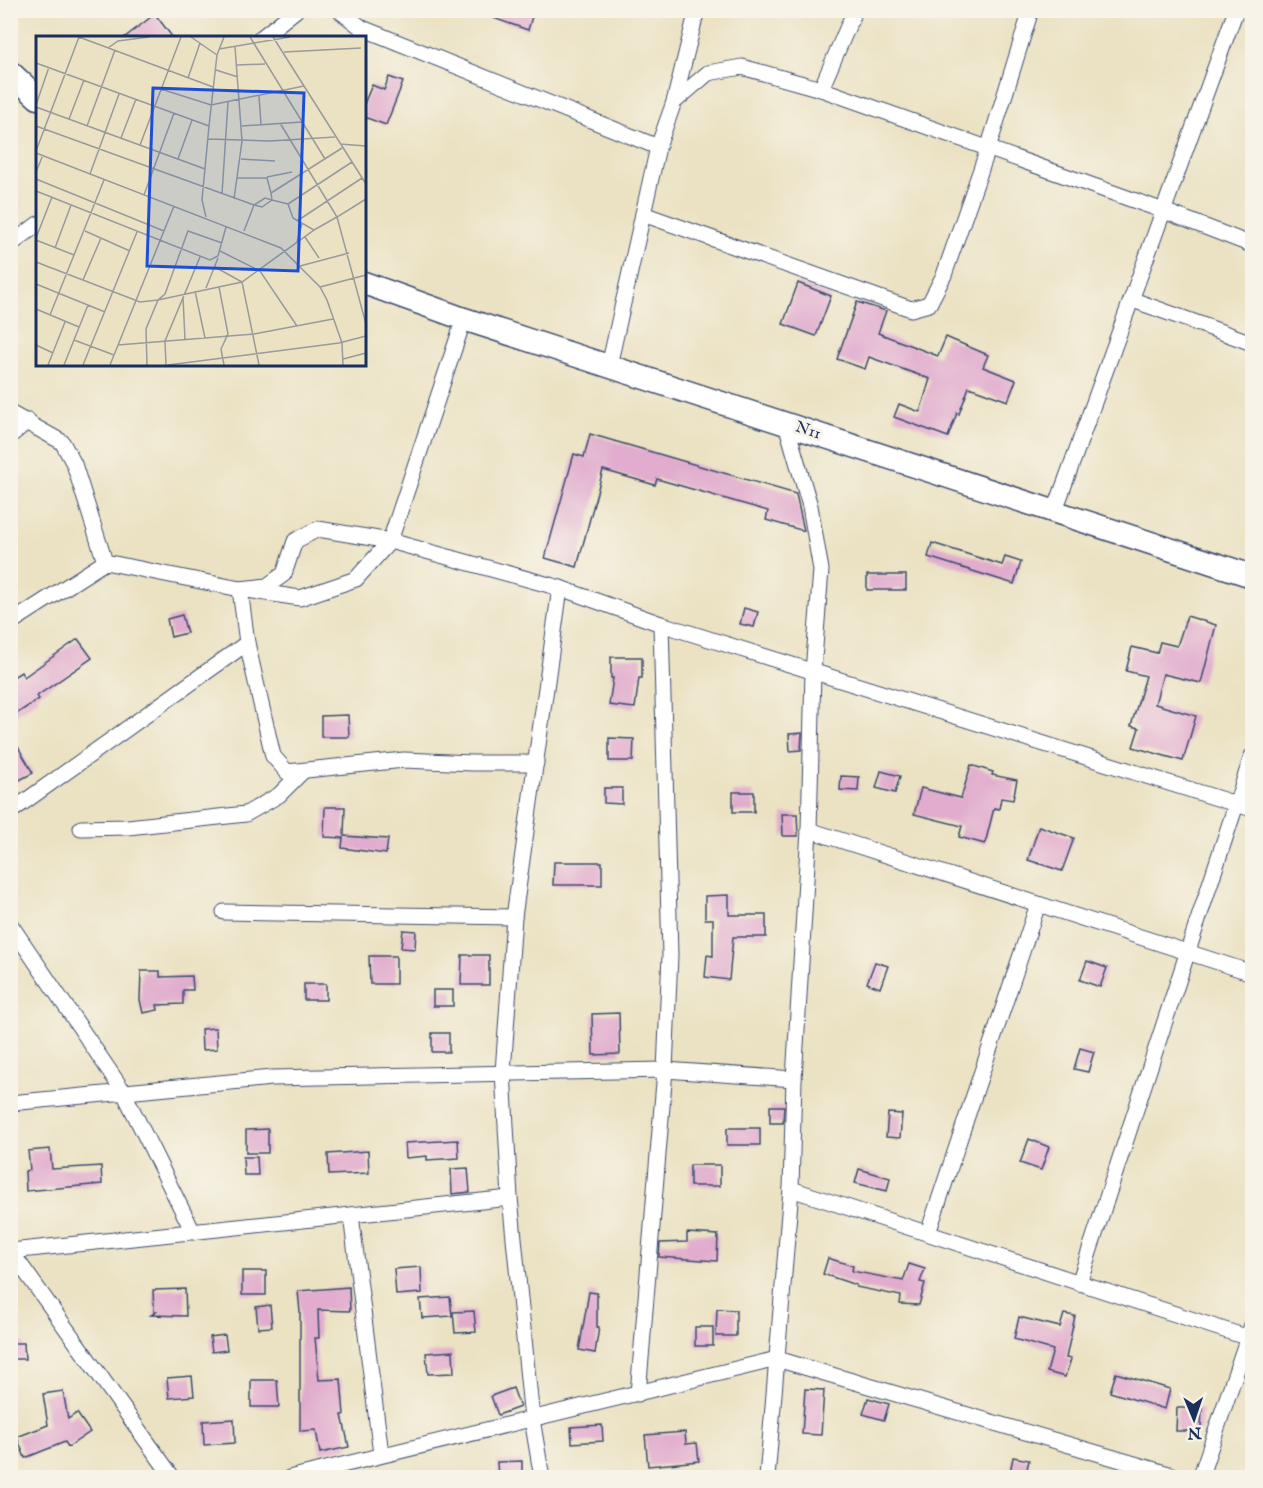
<svg xmlns="http://www.w3.org/2000/svg" width="1263" height="1488" font-family="'IM FELL English',serif">
<style>
.building{fill:#e1accd}
.lines{fill:none;stroke-linecap:round;stroke-linejoin:round}
.minor-casing{stroke:#3a4a6d;stroke-width:17}
.primary-casing{stroke:#3a4a6d;stroke-width:25}
.minor{stroke:#fff;stroke-width:15}
.primary{stroke:#fff;stroke-width:22}
.labels{text-anchor:middle;dominant-baseline:central;stroke-width:6;stroke-linejoin:round;paint-order:stroke}
.street-label{font-size:16px;fill:#1b2f5e;stroke:#f7f3e8}
.inset-road{fill:none;stroke:#989a9b;stroke-width:1.5}
.view{fill:#1d4ed8;fill-opacity:0.15;stroke:#1d4ed8;stroke-width:3}
.inset-edge{fill:none;stroke:#1b2f5e;stroke-width:3}
</style>
<rect width="100%" height="100%" fill="#f7f3e8"/>
<filter id="ink" filterUnits="userSpaceOnUse"><feTurbulence type="fractalNoise" baseFrequency=".0167" numOctaves="2"/><feDisplacementMap in="SourceGraphic" scale="12" xChannelSelector="R" yChannelSelector="G"/><feConvolveMatrix kernelMatrix="1 2 1 2 8 2 1 2 1" color-interpolation-filters="sRGB"/></filter>
<filter id="wash" filterUnits="userSpaceOnUse"><feTurbulence type="fractalNoise" baseFrequency=".008" numOctaves="4" result="noise"/><feDisplacementMap in="SourceGraphic" scale="24" xChannelSelector="R" yChannelSelector="G"/><feGaussianBlur stdDeviation="1.35" result="paint"/><feColorMatrix in="noise" values="0 0 0 0 0 0 0 0 0 0 0 0 0 0 0 0 0 1.4 0 .05"/><feComposite in="paint" operator="in"/></filter>
<g filter="url(#wash)">
<rect width="100%" height="100%" fill="#ebe2c3"/>
<g id="blocks">
<g class="building">
<polygon points="480,10 534,10 528,30 479,13"/>
<polygon points="155,14 173,38 124,38"/>
<polygon points="389,77 403,82 386,125 364,117 364,104 372,85 384,90"/>
<polygon points="798,283 831,296 816,336 783,324"/>
<polygon points="857,302 886,311 878,333 938,356 946,337 988,355 983,367 1016,380 1008,401 969,387 959,414 957,413 948,437 894,417 899,404 920,412 930,379 869,357 865,369 837,359"/>
<polygon points="590,434 796,494 804,531 766,520 768,511 657,479 655,485 603,470 577,567 545,558 574,454 584,457"/>
<polygon points="932,543 1002,565 1005,557 1021,562 1014,584 928,557"/>
<rect x="867" y="575" width="39" height="15"/>
<polygon points="744,608 758,612 754,627 740,624"/>
<polygon points="182,615 187,633 171,637 167,619"/>
<polygon points="1187,616 1216,625 1201,683 1163,674 1155,704 1196,716 1183,761 1133,747 1139,728 1131,726 1146,676 1126,671 1132,647 1157,653 1160,642 1177,646"/>
<polygon points="78,639 92,658 37,696 39,699 10,718 10,679 21,672 24,677"/>
<polygon points="611,657 642,657 642,678 639,678 635,708 609,705 613,678 611,678"/>
<polygon points="348,715 349,737 321,737 321,716"/>
<polygon points="10,733 33,773 10,785"/>
<polygon points="802,733 801,750 790,751 789,734"/>
<polygon points="609,738 634,739 633,761 609,761"/>
<polygon points="971,765 993,772 992,775 1017,780 1013,800 1001,798 999,809 994,808 985,844 959,837 962,826 914,814 921,788 961,798"/>
<polygon points="881,771 900,776 895,793 876,788"/>
<polygon points="841,776 859,777 858,791 840,790"/>
<polygon points="604,788 622,788 622,804 604,803"/>
<rect x="733" y="792" width="21" height="20"/>
<polygon points="325,807 345,807 344,836 388,839 386,854 342,848 343,838 324,837"/>
<polygon points="782,814 797,814 798,836 783,836"/>
<polygon points="1039,826 1074,838 1062,871 1028,860"/>
<polygon points="554,862 602,862 602,885 553,885"/>
<polygon points="729,895 729,915 766,915 766,937 733,937 729,980 705,977 707,955 713,956 713,919 705,919 705,896"/>
<polygon points="403,930 416,931 415,949 401,948"/>
<polygon points="462,955 489,955 489,985 461,985"/>
<polygon points="369,956 396,956 396,984 370,984"/>
<polygon points="1087,961 1107,968 1100,987 1080,980"/>
<polygon points="875,962 888,966 880,988 867,983"/>
<polygon points="141,971 160,971 160,977 192,976 193,990 183,990 183,1004 157,1005 158,1010 143,1013 140,1000"/>
<rect x="304" y="984" width="22" height="16"/>
<rect x="433" y="990" width="20" height="16"/>
<polygon points="619,1013 620,1054 593,1055 592,1014"/>
<polygon points="216,1028 217,1049 202,1050 201,1029"/>
<rect x="432" y="1033" width="17" height="19"/>
<polygon points="1080,1048 1094,1052 1088,1072 1074,1069"/>
<polygon points="770,1106 784,1106 783,1123 770,1123"/>
<polygon points="888,1113 902,1114 900,1138 886,1137"/>
<rect x="727" y="1128" width="33" height="17"/>
<polygon points="268,1129 268,1153 246,1153 246,1130"/>
<polygon points="1029,1139 1049,1147 1041,1170 1020,1163"/>
<polygon points="458,1140 459,1158 427,1160 427,1156 406,1158 405,1143"/>
<polygon points="50,1149 52,1169 101,1166 102,1184 26,1191 25,1171 30,1170 28,1151"/>
<polygon points="368,1151 369,1173 329,1175 328,1154"/>
<polygon points="243,1157 257,1157 258,1175 244,1175"/>
<rect x="690" y="1165" width="30" height="21"/>
<polygon points="468,1168 470,1192 452,1194 451,1169"/>
<polygon points="859,1169 890,1178 887,1191 855,1183"/>
<polygon points="687,1233 718,1235 717,1261 659,1257 660,1243 687,1242"/>
<polygon points="828,1258 853,1266 852,1271 903,1281 909,1264 925,1269 920,1282 925,1283 919,1305 900,1304 901,1296 856,1287 856,1285 823,1274"/>
<polygon points="421,1267 422,1293 396,1295 394,1269"/>
<rect x="242" y="1271" width="24" height="24"/>
<polygon points="349,1287 350,1311 318,1310 319,1338 315,1338 319,1380 341,1379 344,1415 342,1415 349,1447 320,1453 316,1430 300,1431 300,1312 298,1291"/>
<polygon points="185,1289 186,1316 151,1315 156,1312 154,1312 153,1290"/>
<polygon points="589,1292 597,1293 597,1327 599,1327 595,1353 579,1350"/>
<polygon points="450,1297 452,1316 422,1318 420,1299"/>
<polygon points="270,1305 272,1327 258,1328 256,1307"/>
<polygon points="717,1309 736,1310 736,1336 716,1336"/>
<polygon points="474,1311 476,1332 455,1333 453,1312"/>
<polygon points="1064,1314 1075,1316 1066,1358 1071,1359 1065,1377 1047,1372 1053,1350 1014,1339 1019,1317 1060,1327"/>
<rect x="695" y="1327" width="18" height="19"/>
<polygon points="225,1335 227,1350 212,1352 210,1337"/>
<polygon points="10,1343 24,1343 25,1359 10,1359"/>
<polygon points="453,1351 454,1373 428,1374 426,1353"/>
<polygon points="1116,1373 1170,1389 1165,1409 1110,1392"/>
<polygon points="192,1376 194,1396 169,1398 167,1378"/>
<polygon points="251,1380 277,1380 279,1407 251,1407"/>
<polygon points="513,1388 520,1407 498,1415 491,1396"/>
<polygon points="805,1389 824,1390 821,1435 802,1434"/>
<polygon points="63,1391 68,1419 77,1413 90,1432 68,1447 65,1442 25,1458 17,1437 48,1425 43,1394"/>
<polygon points="868,1398 889,1404 884,1420 863,1414"/>
<polygon points="1177,1408 1202,1408 1201,1431 1176,1431"/>
<polygon points="234,1419 235,1443 204,1445 203,1421"/>
<polygon points="602,1425 603,1441 572,1443 571,1427"/>
<polygon points="685,1432 686,1444 697,1443 699,1461 648,1466 645,1435"/>
<polygon points="1013,1457 1029,1460 1025,1478 1009,1478"/>
<polygon points="522,1461 522,1478 498,1478 497,1462"/>
</g>
</g>
</g>
<g filter="url(#ink)">
<use href="#blocks" fill-opacity="0" stroke="#3a4a6d" stroke-width="1.5"/>
<g class="lines">
<g class="minor-casing">
<g id="minor">
<polyline points="339,10 362,28 658,147"/>
<polyline points="261,38 296,10"/>
<polyline points="821,89 855,10"/>
<polyline points="674,102 697,10"/>
<polyline points="643,214 911,309 929,304 944,275 988,149 1031,10"/>
<polyline points="10,245 38,224"/>
<polyline points="1133,300 1252,343"/>
<polyline points="464,319 390,541 356,579 300,598 240,589 247,643 273,756 287,772 404,760 472,763 536,763"/>
<polyline points="609,366 658,147 674,102 708,73 742,67 821,89 1164,211 1252,245"/>
<polyline points="10,413 62,442 74,464 105,562 240,589 267,586 284,574 295,541 318,529 390,541 560,588 661,624 1252,809"/>
<polyline points="10,436 28,421"/>
<polyline points="1054,513 1236,10"/>
<polyline points="10,623 105,562"/>
<polyline points="10,812 247,643"/>
<polyline points="81,828 128,827 246,814 279,795 302,772"/>
<polyline points="809,830 1252,973"/>
<polyline points="224,912 514,917"/>
<polyline points="10,924 123,1091 193,1232"/>
<polyline points="10,1103 272,1078 665,1070 794,1079"/>
<polyline points="791,1189 1252,1339"/>
<polyline points="351,1215 381,1454"/>
<polyline points="928,1233 1038,904"/>
<polyline points="10,1250 173,1478"/>
<polyline points="11,1251 510,1198"/>
<polyline points="1079,1283 1252,756"/>
<polyline points="638,1394 665,1070 670,955 661,624"/>
<polyline points="289,1478 777,1359 1182,1478"/>
<polyline points="542,1478 532,1419 510,1198 503,1072 514,917 560,588"/>
<polyline points="767,1478 791,1189 794,1079 809,830 813,672 821,570 810,506 786,424"/>
<polyline points="1200,1478 1252,1325"/>
</g>
</g>
<g class="primary-casing">
<g id="primary">
<polyline points="10,72 38,98"/>
<polyline points="364,283 464,319 1252,576"/>
</g>
</g>
<use href="#minor" class="minor"/>
<use href="#primary" class="primary"/>
</g>
</g>
<g class="labels">
<g class="street-label">
<text transform="translate(808 431) rotate(18)">N11</text>
</g>
</g>
<g transform="translate(36 36)">
<rect width="330" height="330" fill="#ebe2c3"/>
<path class="inset-road" d="M 155,1 L 181,19M 214,1 L 289,123M 237,1 L 330,148M 72,12 L 82,5 L 113,1M 183,13 L 254,1M 248,16 L 325,12M 0,27 L 173,90M 201,29 L 229,28M 180,34 L 202,41M 152,42 L 164,7M 125,53 L 175,69 L 268,50M 223,60 L 225,88M 0,69 L 13,31M 0,71 L 169,133M 33,83 L 48,44M 244,87 L 301,181 L 278,194M 0,90 L 218,169 L 226,171 L 236,164 L 252,168 L 257,182 L 278,194 L 206,246 L 122,264 L 104,266 L 0,226M 51,90 L 79,14M 206,90 L 266,86M 85,102 L 100,63M 172,103 L 234,105 L 299,101M 304,108 L 330,110M 104,109 L 145,1M 0,115 L 43,1 L 177,51M 0,117 L 245,212 L 284,251 L 291,264 L 306,307 L 307,329M 142,123 L 156,84M 205,123 L 239,125M 0,136 L 7,119M 54,138 L 83,58M 231,141 L 256,136M 201,142 L 231,142 L 235,157 L 236,164 L 229,162 L 218,169 L 208,195M 0,143 L 128,195M 0,155 L 174,224 L 182,220 L 190,191M 235,157 L 306,112M 186,158 L 192,66M 108,159 L 138,77M 198,163 L 206,105 L 199,11M 330,163 L 301,181 L 330,288M 252,168 L 316,126M 170,181 L 166,164 L 173,90 L 181,19 L 188,1M 261,185 L 326,142M 49,195 L 94,215M 269,201 L 283,222M 0,202 L 16,161M 0,204 L 38,219M 261,206 L 266,188M 19,212 L 35,169M 184,215 L 224,235 L 261,290M 264,230 L 313,217M 179,231 L 206,246 L 223,329M 47,244 L 65,202M 0,248 L 69,276M 183,251 L 192,298 L 185,313 L 188,329M 284,251 L 330,239M 170,252 L 182,222M 159,255 L 169,302M 147,261 L 149,304M 0,273 L 43,291M 14,279 L 68,144M 38,304 L 78,319M 303,307 L 330,300M 0,309 L 17,317M 82,309 L 218,298 L 297,283M 307,323 L 330,317M 12,329 L 29,286M 28,329 L 52,269M 47,329 L 101,196M 74,329 L 138,170M 111,329 L 110,293 L 122,264 L 129,258 L 152,195 L 186,207M 130,329 L 129,305 L 164,221M 132,329 L 303,307"/>
<path class="view" d="M 117,52 L 268,57 L 262,235 L 111,230 Z"/>
<rect width="330" height="330" class="inset-edge"/>
</g>
<rect width="1263" height="1488" fill="none" stroke="#f7f3e8" stroke-width="36"/>
<g transform="translate(1194 1419) rotate(178)" stroke="#f7f3e8" stroke-width="4.5" paint-order="stroke">
<path d="M0-4.5L10 22L0 15L-10 22Z" fill="#1b2f5e"/>
<text y="-9" font-size="16" font-weight="bold" text-anchor="middle" fill="#1b2f5e">N</text>
</g>
</svg>
